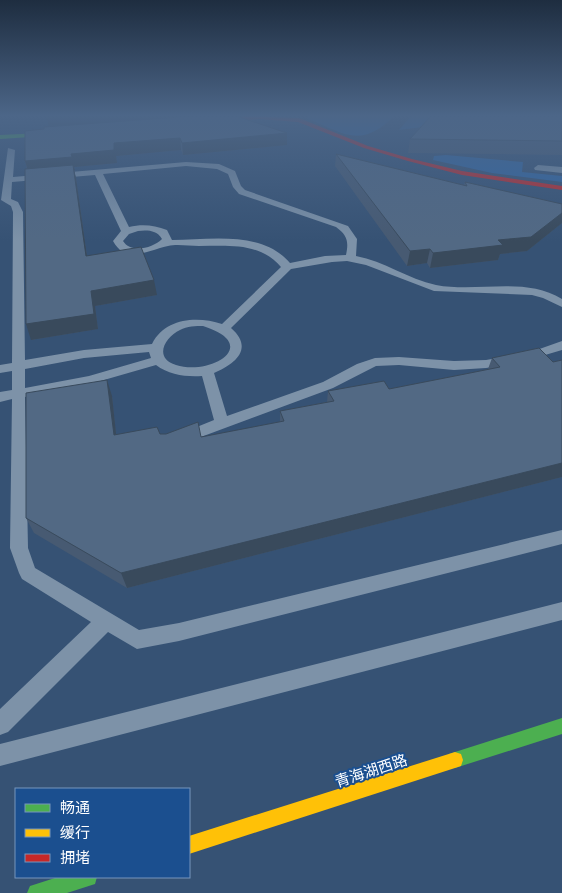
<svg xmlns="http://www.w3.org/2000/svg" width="562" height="893" font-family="Signika,'Noto Sans SC',sans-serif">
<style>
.green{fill:#2f66a5}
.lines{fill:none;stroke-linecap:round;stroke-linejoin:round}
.lane{fill:#7d92a8;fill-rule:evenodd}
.fast{fill:#4caf50;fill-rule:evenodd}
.slow{fill:#ffc107;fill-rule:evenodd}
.jam{fill:#c62828;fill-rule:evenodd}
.wall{fill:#475a72}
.shaded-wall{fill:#394a5c}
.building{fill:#526984;stroke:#394a5c}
.labels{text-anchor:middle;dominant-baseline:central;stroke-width:4;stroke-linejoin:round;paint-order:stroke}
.near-street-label{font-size:15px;fill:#fff;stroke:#1b4f8f}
</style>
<rect width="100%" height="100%" fill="#365274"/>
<g class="green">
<path d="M 308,116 L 394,116 C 360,150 344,133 306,118 Z"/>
<polygon points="411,116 438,116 430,126 399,130"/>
<polygon points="446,155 523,162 522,172 562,176 562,182 492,173 433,160 434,156"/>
</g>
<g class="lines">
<g class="lane">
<path d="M 8,148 L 15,150 L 13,177 L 186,162 L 219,164 L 235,171 L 241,186 L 245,190 L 348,226 L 357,239 L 356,256 C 384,261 408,279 436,285 C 478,293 524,276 562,299 L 562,307 L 543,298 L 532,295 L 434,291 L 366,265 L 347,261 L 332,262 L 291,269 L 231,328 C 254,348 236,364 214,373 L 227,416 L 323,382 L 357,364 L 375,358 L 399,357 L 454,361 L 486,360 L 531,352 L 562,341 L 562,350 L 518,363 L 486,368 L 454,370 L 399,365 L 376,366 L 333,388 L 182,444 L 177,443 L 175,439 L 177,435 L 214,420 L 202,376 C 186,377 169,375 156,365 L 90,384 L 25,397 L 28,548 L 35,568 L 139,630 L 179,623 L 562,530 L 562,544 L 179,641 L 137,649 L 108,632 L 8,732 L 0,735 L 0,709 L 91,622 L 22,579 L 19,573 L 10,548 L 12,399 L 0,402 L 0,392 L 12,390 L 12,371 L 0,373 L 0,365 L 12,363 L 13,212 L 11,206 L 1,200 ZM 186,166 L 217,169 L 228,174 L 233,187 L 239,194 L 336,227 C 347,235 349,241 346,255 L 325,256 L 290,263 C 262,230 209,240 172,240 L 167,230 C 154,225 142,224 129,227 L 103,174 ZM 95,175 L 121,231 L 113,241 C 126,265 148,250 168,246 C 177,244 189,246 199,246 C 228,246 260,242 281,267 L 222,324 C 197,316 165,318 152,344 L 84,350 L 25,360 L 23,212 L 18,202 L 11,199 L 12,182 ZM 138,231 C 147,230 157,230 162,239 C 153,248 131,254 123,241 L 129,234 ZM 203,326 C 263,345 210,376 176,365 C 153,358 165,337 180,330 C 187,326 196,326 203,326 ZM 149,352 L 151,358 L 89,376 L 25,388 L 25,369 L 84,358 Z"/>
<polygon points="538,165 562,167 562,173 535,170 534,168"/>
<polygon points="562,602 562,620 0,766 0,744"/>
</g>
<g class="fast">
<polygon points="63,132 61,135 0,139 0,135"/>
<polygon points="562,718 562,734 455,768 449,766 447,760 449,754 455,752"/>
<polygon points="58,877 97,877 95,884 67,893 27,893 30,886"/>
</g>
<polygon class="slow" points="455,752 461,754 463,760 461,766 455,768 189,854 189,836"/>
<polygon class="jam" points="250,116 299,118 368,146 412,159 462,171 562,186 562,190 462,175 408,161 364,148 298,122 260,119 206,123 203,121"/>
</g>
<g class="wall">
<polygon points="562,116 562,155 408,153 410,139"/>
<polygon points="44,129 287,145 183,155 181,150 116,156 117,163 74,167 75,170 74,170 76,178 87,256 157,295 95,306 98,329 31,340 27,169 25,161"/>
<polygon points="336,154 464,185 465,182 562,204 562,223 527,251 500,254 498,260 430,268 427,263 407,266 335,166"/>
<polygon points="492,358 553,362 562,360 562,477 127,588 34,533 26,518 112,396 116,435 160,434 201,437 280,422 280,411 327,402 328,391 389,389 465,374 488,369"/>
</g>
<g class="shaded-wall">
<polygon points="46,116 198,116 49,127"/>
<polygon points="287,133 287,145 183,155 182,143"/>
<polygon points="180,138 181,150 116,156 117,163 74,167 75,170 74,170 76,178 89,271 29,174 25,161 71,154 114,143"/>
<polygon points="562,213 562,223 527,251 500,254 498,260 430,268 433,253 498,240"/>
<polygon points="430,249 427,263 407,266 410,251"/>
<polygon points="154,280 157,295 95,306 98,329 31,340 26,324 91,291"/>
<polygon points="107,380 112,396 118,452 114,435"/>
<polygon points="562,463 562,477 127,588 121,573"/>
</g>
<g class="building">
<polygon points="193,116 236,116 287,133 182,143 180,138 114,143 114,150 71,154 72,157 25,161 25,131 44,129 44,127"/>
<polygon points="431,116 562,116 562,141 410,139"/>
<polygon points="336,154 467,186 465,182 562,204 562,213 531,237 498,240 503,245 433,253 430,249 410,251"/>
<polygon points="73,165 86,256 141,247 154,280 91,291 94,314 26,324 25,169"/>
<polygon points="539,348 553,362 562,360 562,463 121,573 26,518 26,393 107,380 114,435 157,427 160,434 166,434 198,422 201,437 284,421 280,411 334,401 328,391 384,381 389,389 465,374 500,367 492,358"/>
</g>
<linearGradient id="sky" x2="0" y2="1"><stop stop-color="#1e2d40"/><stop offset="0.48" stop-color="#4c6688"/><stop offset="1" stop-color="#4c6688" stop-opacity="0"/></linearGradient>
<rect width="562" height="241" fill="url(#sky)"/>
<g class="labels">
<g class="near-street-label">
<text transform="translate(371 771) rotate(-18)">青海湖西路</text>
</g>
</g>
<rect x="15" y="788" width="175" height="90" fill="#1b4f8f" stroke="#7695bc"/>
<rect x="25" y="804" width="25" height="8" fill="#4caf50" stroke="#7695bc"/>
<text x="60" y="813" font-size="15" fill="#ffffff">畅通</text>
<rect x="25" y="829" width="25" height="8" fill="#ffc107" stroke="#7695bc"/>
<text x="60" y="838" font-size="15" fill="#ffffff">缓行</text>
<rect x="25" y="854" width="25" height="8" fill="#c62828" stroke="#7695bc"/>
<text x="60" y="863" font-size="15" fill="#ffffff">拥堵</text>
</svg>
